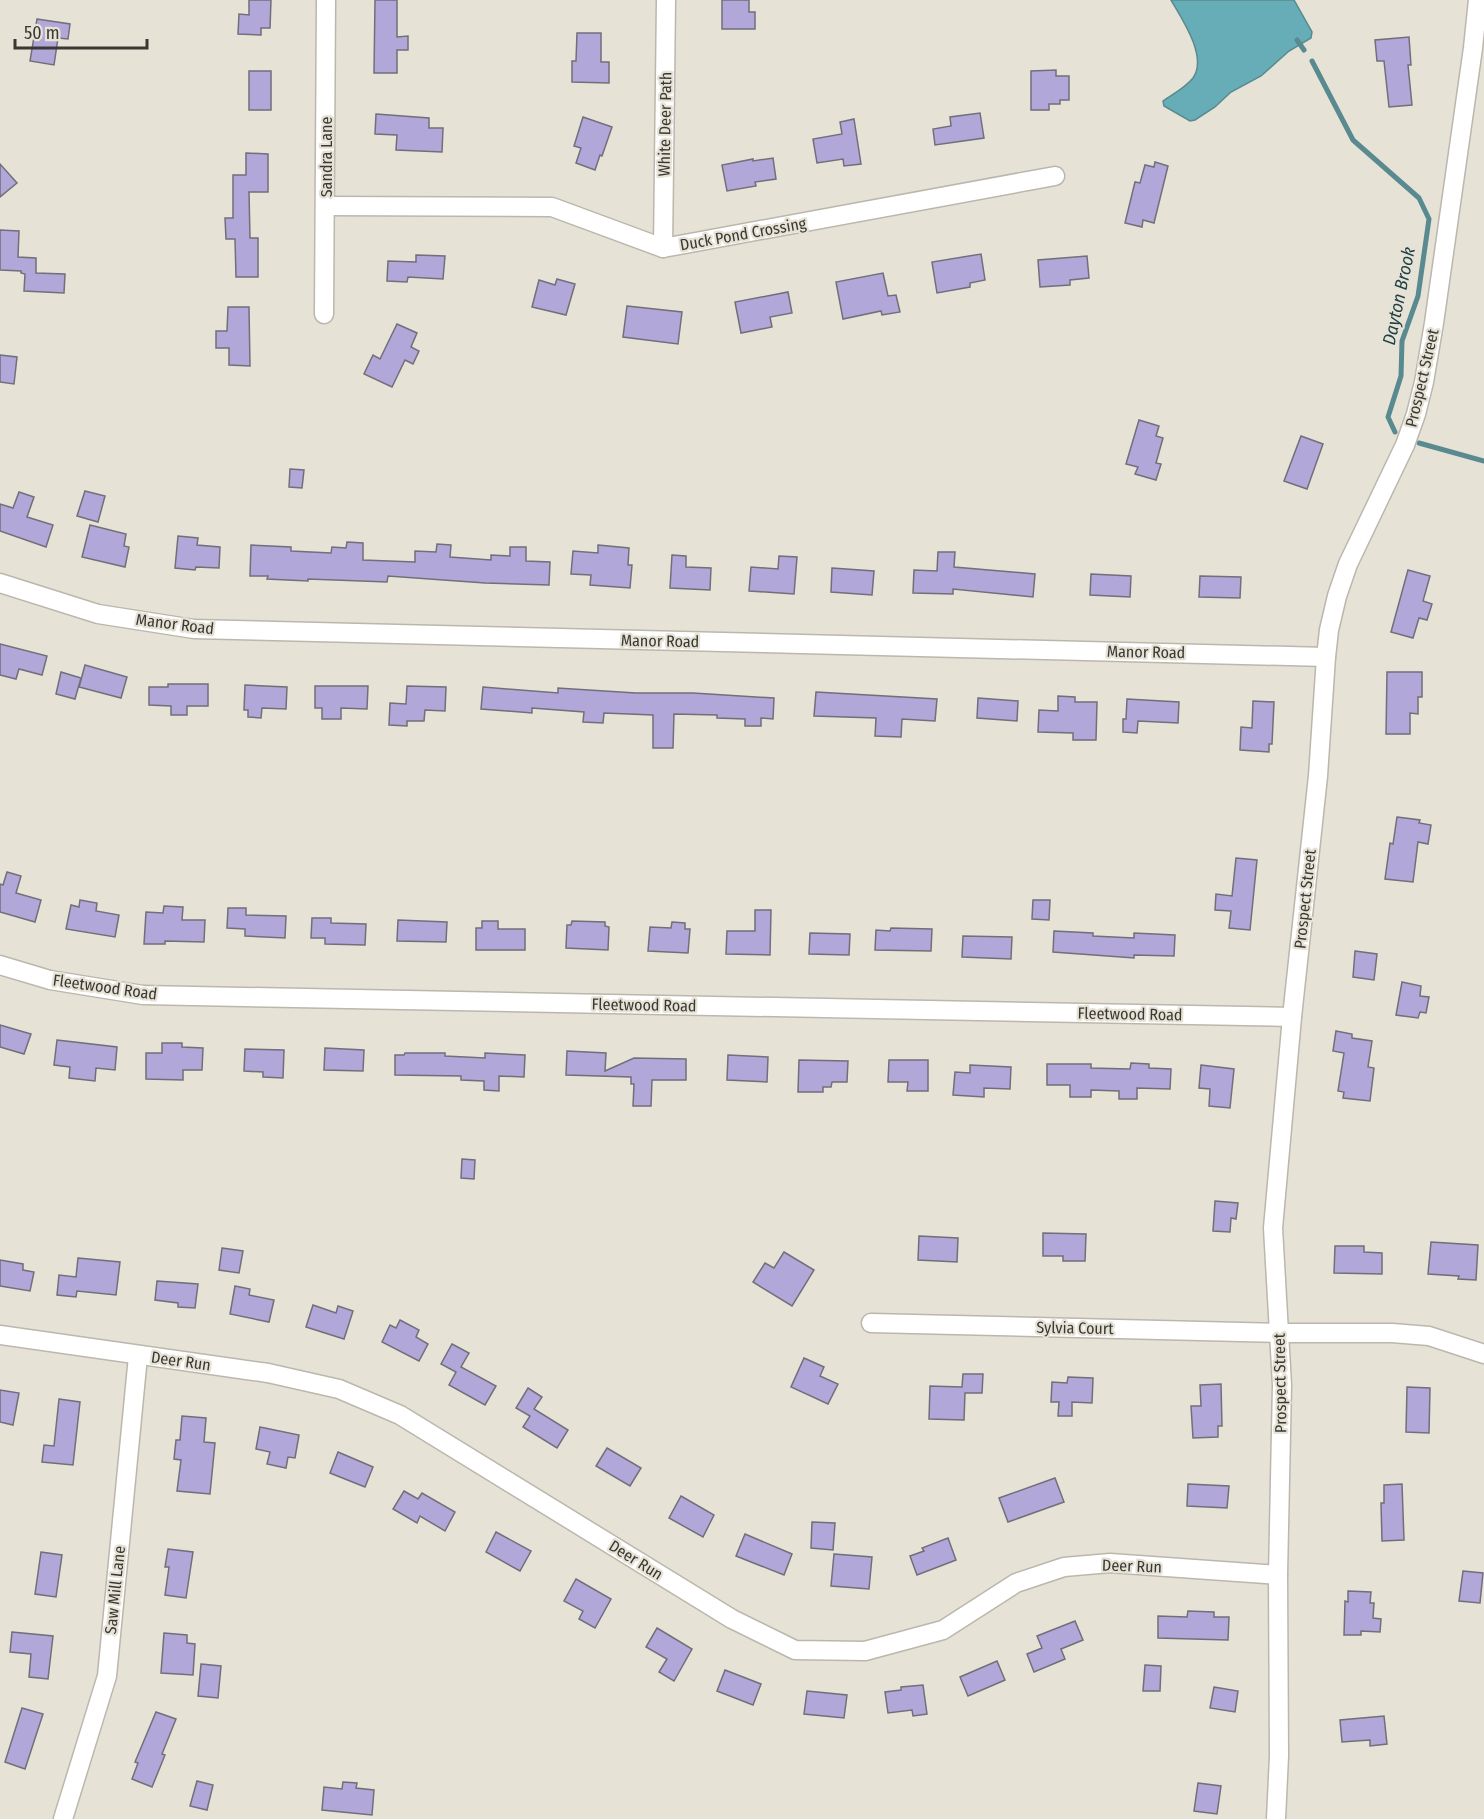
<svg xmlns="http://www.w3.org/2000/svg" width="1484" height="1819" font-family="'Fira Sans Condensed',sans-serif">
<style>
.water{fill:#66adb7;stroke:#588a8f;stroke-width:1.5}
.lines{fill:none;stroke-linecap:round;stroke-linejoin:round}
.stream{stroke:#588a8f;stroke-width:5}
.building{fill:#b1a7d9;stroke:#716f7a;stroke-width:1.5}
.minor-casing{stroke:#bbb7ac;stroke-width:21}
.minor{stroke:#fff;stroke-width:18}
.labels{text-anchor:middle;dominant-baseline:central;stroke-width:4.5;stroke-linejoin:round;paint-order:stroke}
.street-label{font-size:16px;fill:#393833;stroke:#e6e2d6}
.water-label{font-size:18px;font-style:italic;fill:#1e4145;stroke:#e6e2d6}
</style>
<rect width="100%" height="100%" fill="#e6e2d6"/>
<path class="water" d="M 1171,0 L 1294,0 L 1312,32 L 1311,38 L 1289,51 L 1261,76 L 1231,92 L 1215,107 L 1195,120 L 1190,121 L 1164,106 L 1163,101 C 1173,94 1185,88 1193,78 C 1208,57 1182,19 1171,0 Z"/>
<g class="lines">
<g class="stream">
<polyline points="1297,40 1304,50"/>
<polyline points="1312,61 1353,140 1419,198 1429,219 1418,296 1402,341 1401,376 1388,417 1395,432"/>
<polyline points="1419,443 1484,461"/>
</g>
</g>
<g class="building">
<polygon points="249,0 271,0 270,28 261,28 261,35 238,34 239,14 249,15"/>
<polygon points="375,0 397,0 397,37 408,36 408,50 397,50 397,73 374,73"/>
<polygon points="722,0 749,0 749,12 755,12 755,29 722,29"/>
<polygon points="37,19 70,24 68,39 58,38 54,65 30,61"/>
<polygon points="577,33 601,33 601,62 609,62 609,83 572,82 572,61 576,61"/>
<polygon points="1409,37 1411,65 1408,65 1412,105 1389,107 1384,61 1377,61 1375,40"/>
<polygon points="1056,70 1056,76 1069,76 1069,100 1060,100 1060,104 1049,104 1049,110 1031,110 1031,71"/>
<rect x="249" y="71" width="22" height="39"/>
<polygon points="980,113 984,138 935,145 933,129 951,126 950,117"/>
<polygon points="376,114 429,118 429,128 443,128 442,152 396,150 397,135 375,134"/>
<polygon points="583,117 612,127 602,156 600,155 595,170 576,163 581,148 574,146"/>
<polygon points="854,119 861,164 844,166 843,159 817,163 813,139 842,134 840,122"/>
<polygon points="246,153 268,154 268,192 249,192 250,238 258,238 258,277 236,277 235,239 226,239 225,218 233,218 233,175 246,175"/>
<polygon points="773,158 776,179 755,182 756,186 727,191 722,165 753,159 753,161"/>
<polygon points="1155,162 1168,166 1154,223 1143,220 1142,227 1125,223 1135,182 1140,183 1145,165 1154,167"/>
<polygon points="0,164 17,183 0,197"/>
<polygon points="0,230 19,231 18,257 36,258 36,273 65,274 64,293 24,291 25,274 21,273 21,271 0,270"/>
<polygon points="981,254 985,280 970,283 970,287 937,293 932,262"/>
<polygon points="416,255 445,256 443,279 408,277 407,282 387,281 388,261 416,262"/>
<polygon points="1087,256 1089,278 1070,280 1070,285 1040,287 1038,260"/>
<polygon points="883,273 888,296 896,295 900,312 882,315 881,311 843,319 836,282"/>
<polygon points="557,279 575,284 566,315 532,307 539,280 555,285"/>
<polygon points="788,292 792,313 770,317 772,327 741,333 735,302"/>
<polygon points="627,306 682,312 678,344 623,337"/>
<polygon points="228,307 249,307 250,366 229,365 229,348 216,348 216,331 227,331"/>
<polygon points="397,324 417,333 411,347 419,351 413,364 405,360 392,387 364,374 373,355 380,359"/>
<polygon points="0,355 17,357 14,384 0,382"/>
<polygon points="1139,420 1159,426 1156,436 1163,438 1156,463 1161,464 1156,480 1135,474 1138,467 1126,464"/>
<polygon points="1301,436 1323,444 1307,489 1284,481"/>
<polygon points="290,469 304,470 302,488 289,487"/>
<polygon points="85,491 105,496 98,522 77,516"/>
<polygon points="19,492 34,497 27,517 53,525 46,547 0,531 0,504 13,508"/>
<polygon points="90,525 126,534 124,546 129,547 125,567 82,557"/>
<polygon points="178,536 198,538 197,545 220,547 219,568 196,567 195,570 175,568"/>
<polygon points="347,542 363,543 363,560 415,562 415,551 436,552 437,544 451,545 450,557 491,560 491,555 510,556 510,547 526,547 526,561 550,562 549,585 485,583 388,576 387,582 308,579 308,581 267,579 268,576 250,576 251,545 291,547 291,551 331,553 332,547 346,548"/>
<polygon points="598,545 629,548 628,565 632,565 630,588 590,585 591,575 571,574 573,551 598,553"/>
<polygon points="938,552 955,552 954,567 1035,574 1033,597 953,589 953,594 913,593 914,570 937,571"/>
<polygon points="672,555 686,556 686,567 711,568 710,590 670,588"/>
<polygon points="779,556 797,557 794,594 749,591 751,567 778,569"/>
<polygon points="832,568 874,571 872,595 831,592"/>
<polygon points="1408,570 1430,576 1423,601 1432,604 1427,620 1419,618 1413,638 1391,632"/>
<polygon points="1091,574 1131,576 1130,597 1090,595"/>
<polygon points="1200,576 1241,577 1240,598 1199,597"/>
<polygon points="0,644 47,656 42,675 19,669 16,679 0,675"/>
<polygon points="85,665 127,677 121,698 79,687"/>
<polygon points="61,672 81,678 75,699 56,694"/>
<polygon points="1387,672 1422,672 1422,697 1418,697 1418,714 1410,713 1410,734 1386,734"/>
<polygon points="168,684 208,684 208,706 187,706 187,715 171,715 171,706 149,705 149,687 168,687"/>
<polygon points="245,685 287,687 286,709 262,708 261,718 248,717 248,710 244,710"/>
<polygon points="315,686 368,686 367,709 341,708 341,719 322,719 322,708 315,708"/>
<polygon points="407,686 446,687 445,711 425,710 424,721 407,721 407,726 389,725 390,703 406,704"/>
<polygon points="483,687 558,693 558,688 636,693 693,693 774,698 773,719 761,718 761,726 745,726 745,719 717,718 717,715 674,714 673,748 653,748 653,715 604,713 603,723 583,722 584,712 532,708 532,713 481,709"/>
<polygon points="816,692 937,699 935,721 902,719 901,737 875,736 876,718 814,716"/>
<polygon points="1058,696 1075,697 1075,702 1097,702 1096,740 1073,740 1073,733 1038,732 1039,710 1058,711"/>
<polygon points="978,698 1018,701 1017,721 977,718"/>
<polygon points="1127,699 1179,702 1178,723 1138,721 1137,733 1123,732 1123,719 1126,719"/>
<polygon points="1253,701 1274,702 1272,744 1269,744 1269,752 1240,750 1241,727 1252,728"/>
<polygon points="1397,817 1420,820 1419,823 1431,825 1428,844 1418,842 1413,882 1385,879 1390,843 1393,844"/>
<polygon points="1236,858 1257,860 1250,930 1229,928 1231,911 1215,910 1216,894 1232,896"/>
<polygon points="7,872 21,876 16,893 41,900 35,922 0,912 0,884 3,885"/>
<polygon points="80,900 97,903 96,911 119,915 115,937 66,929 71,905 79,907"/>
<polygon points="1033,900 1050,900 1049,920 1032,919"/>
<polygon points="164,906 183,907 182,920 205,920 204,942 165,941 165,944 144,944 146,912 163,913"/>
<polygon points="228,908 246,908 246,915 286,916 285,938 245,936 245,929 227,928"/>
<polygon points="755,910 771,910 770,955 726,954 727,931 755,931"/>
<polygon points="312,918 331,918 331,923 366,924 365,945 325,944 325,938 311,938"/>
<polygon points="398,920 447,922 446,942 397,941"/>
<polygon points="482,921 498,921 498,929 525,929 525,950 476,950 476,928 482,928"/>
<polygon points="572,921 605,922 605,926 609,927 608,950 566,948 567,925 571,925"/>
<polygon points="672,922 685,923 685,929 690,929 688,953 648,951 650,927 671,928"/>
<polygon points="891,928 932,929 931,951 875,950 876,930 890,931"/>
<polygon points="1054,931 1093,933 1093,936 1134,938 1134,933 1175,935 1174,956 1134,955 1134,958 1053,952"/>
<polygon points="810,933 850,934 849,955 809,954"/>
<polygon points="963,936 1012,937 1011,959 962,957"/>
<polygon points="1355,951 1377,954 1374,980 1353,977"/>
<polygon points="1402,982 1421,986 1420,996 1429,997 1426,1013 1420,1012 1418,1018 1396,1015"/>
<polygon points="0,1025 31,1034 24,1054 0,1047"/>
<polygon points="1336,1031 1352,1034 1352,1038 1372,1041 1368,1067 1374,1068 1370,1101 1343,1098 1344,1092 1338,1091 1344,1053 1333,1051"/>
<polygon points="57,1040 117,1047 115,1070 96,1068 95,1081 69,1078 70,1067 54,1065"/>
<polygon points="162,1043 182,1043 182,1047 203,1048 202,1070 183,1070 183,1080 146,1079 146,1053 162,1053"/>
<polygon points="325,1048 364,1050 363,1071 324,1070"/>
<polygon points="245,1049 284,1050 283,1078 263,1077 263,1072 244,1071"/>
<polygon points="567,1051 606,1053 605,1071 634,1058 686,1059 686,1080 652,1080 651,1106 633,1106 634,1084 631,1084 631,1077 566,1075"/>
<polygon points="405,1053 445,1053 445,1056 485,1058 485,1053 525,1055 524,1077 499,1076 499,1091 484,1090 484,1081 461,1080 461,1076 395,1075 395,1055 404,1055"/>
<polygon points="728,1055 768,1057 767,1082 727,1080"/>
<polygon points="799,1060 848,1061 847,1082 832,1082 831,1087 823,1087 823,1092 798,1092"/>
<polygon points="889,1060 928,1060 928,1091 907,1091 908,1082 888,1082"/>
<polygon points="1131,1063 1149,1064 1149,1068 1171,1069 1170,1089 1137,1088 1137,1099 1119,1099 1119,1091 1091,1090 1091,1097 1070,1097 1070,1085 1047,1085 1047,1064 1091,1064 1091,1068 1130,1069"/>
<polygon points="970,1065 1011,1067 1010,1089 984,1088 984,1097 953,1095 955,1072 970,1073"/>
<polygon points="1201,1065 1234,1069 1230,1108 1209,1106 1210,1089 1199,1088"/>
<polygon points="462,1159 475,1160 474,1179 461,1178"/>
<polygon points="1215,1201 1238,1203 1236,1219 1231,1218 1230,1232 1213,1231"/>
<polygon points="1043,1233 1086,1234 1085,1261 1063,1261 1063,1256 1043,1256"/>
<polygon points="919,1236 958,1238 957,1262 918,1260"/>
<polygon points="1431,1242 1478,1245 1476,1280 1458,1279 1459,1276 1428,1274"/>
<polygon points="1335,1246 1364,1246 1364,1252 1382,1253 1382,1274 1334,1273"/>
<polygon points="222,1248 243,1251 239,1273 219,1270"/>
<polygon points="784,1252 814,1270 792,1306 753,1282 765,1263 774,1268"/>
<polygon points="78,1258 120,1262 116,1295 77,1291 76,1297 57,1295 59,1275 76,1277"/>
<polygon points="0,1260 23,1264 23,1270 34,1272 30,1291 0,1286"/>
<polygon points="157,1281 198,1284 195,1308 178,1307 178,1303 155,1300"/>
<polygon points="235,1286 250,1289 249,1295 274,1300 269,1322 230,1314"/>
<polygon points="313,1305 336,1313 338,1306 353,1311 344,1339 306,1327"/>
<polygon points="400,1320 419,1330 416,1337 428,1344 419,1361 382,1342 390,1325 396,1328"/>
<polygon points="452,1344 469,1353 461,1367 496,1386 485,1405 449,1385 456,1372 441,1364"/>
<polygon points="804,1358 824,1367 820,1376 838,1384 828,1404 791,1387"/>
<polygon points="963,1374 983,1374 982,1393 965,1393 964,1420 929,1419 930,1386 962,1387"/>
<polygon points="1068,1377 1093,1378 1092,1403 1072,1402 1072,1416 1058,1416 1059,1402 1051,1402 1052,1382 1067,1383"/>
<polygon points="1221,1384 1222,1426 1218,1426 1218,1437 1193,1438 1191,1406 1201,1406 1200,1385"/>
<polygon points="1407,1387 1430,1388 1429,1433 1406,1432"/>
<polygon points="528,1388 542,1397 534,1409 568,1430 557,1448 523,1427 530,1416 516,1408"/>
<polygon points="0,1390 19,1393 13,1425 0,1422"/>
<polygon points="59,1399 80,1402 73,1465 42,1462 44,1445 54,1446"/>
<polygon points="182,1416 206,1418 204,1442 215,1443 210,1494 177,1491 181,1460 174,1459 176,1440 180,1440"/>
<polygon points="260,1427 299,1435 295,1458 288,1457 286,1468 267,1464 270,1452 256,1449"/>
<polygon points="607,1448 641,1468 630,1486 596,1466"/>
<polygon points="338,1452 373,1467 365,1487 330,1473"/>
<polygon points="1055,1478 1064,1502 1008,1522 999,1498"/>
<polygon points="1188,1484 1229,1486 1227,1508 1187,1506"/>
<polygon points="1402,1484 1404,1540 1382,1541 1381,1503 1384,1503 1384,1485"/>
<polygon points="404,1491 418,1499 422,1493 455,1512 445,1531 420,1516 417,1523 393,1509"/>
<polygon points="681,1496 714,1515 703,1537 669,1518"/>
<polygon points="812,1522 835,1523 833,1550 811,1548"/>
<polygon points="496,1532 531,1551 520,1571 486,1552"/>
<polygon points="745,1534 792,1554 784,1575 736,1556"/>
<polygon points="948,1538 956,1560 917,1575 910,1556 924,1551 922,1548"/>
<polygon points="168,1549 193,1552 186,1598 165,1595 169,1567 165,1567"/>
<polygon points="41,1552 62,1555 56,1597 35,1594"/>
<polygon points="834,1554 872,1557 869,1589 831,1586"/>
<polygon points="1463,1571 1483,1573 1480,1603 1459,1601"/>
<polygon points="576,1579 611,1599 595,1628 579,1619 583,1611 564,1601"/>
<polygon points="1348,1591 1371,1592 1370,1603 1374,1603 1373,1618 1381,1619 1380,1632 1361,1631 1361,1635 1344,1635 1345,1601 1348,1602"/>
<polygon points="1188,1611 1214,1612 1214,1617 1229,1617 1228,1640 1158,1638 1158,1616 1187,1617"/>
<polygon points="1075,1621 1083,1640 1061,1649 1065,1659 1034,1672 1027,1654 1042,1648 1037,1636"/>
<polygon points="657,1628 692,1649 674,1681 659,1672 667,1659 646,1647"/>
<polygon points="12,1632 53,1636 48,1679 29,1677 31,1654 10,1652"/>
<polygon points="164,1633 187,1635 187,1643 195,1644 193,1675 161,1673"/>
<polygon points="997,1661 1005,1680 968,1696 960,1677"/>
<polygon points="201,1664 221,1666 218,1698 198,1696"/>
<polygon points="1145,1665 1161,1666 1160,1691 1143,1691"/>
<polygon points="725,1670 761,1684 753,1705 717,1691"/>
<polygon points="923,1685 927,1714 913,1716 912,1710 888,1713 885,1692 901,1690 901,1687"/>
<polygon points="1214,1687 1238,1691 1235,1712 1210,1708"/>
<polygon points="807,1691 847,1695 844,1718 804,1714"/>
<polygon points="22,1708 43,1714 25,1769 5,1762"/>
<polygon points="156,1712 176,1719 162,1754 165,1755 152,1787 132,1779 138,1763 135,1762"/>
<polygon points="1384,1716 1387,1744 1370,1746 1370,1740 1342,1742 1340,1720"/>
<polygon points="197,1781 213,1785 207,1810 190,1806"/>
<polygon points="343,1782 357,1783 356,1788 374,1790 372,1815 322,1810 324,1787 342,1789"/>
<polygon points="1198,1783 1221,1786 1217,1814 1194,1811"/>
</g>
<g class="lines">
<g class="minor-casing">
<g id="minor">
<polyline points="326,206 552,207 663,248 1055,176"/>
<polyline points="663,248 666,0"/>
<polyline points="324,314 326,0"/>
<polyline points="0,583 98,614 194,629 1326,657"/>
<polyline points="0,965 50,980 143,995 1292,1017"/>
<polyline points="871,1323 1279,1333 1392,1333 1429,1336 1484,1354"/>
<polyline points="0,1335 268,1373 339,1389 400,1415 732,1619 795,1650 865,1651 943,1630 1016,1583 1064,1567 1110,1563 1278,1575"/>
<polyline points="63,1819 107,1676 138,1356"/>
<polyline points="1276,1819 1279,1756 1278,1575 1282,1385 1273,1228 1292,1017 1318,776 1326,657 1329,630 1337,596 1348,564 1405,445 1416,414 1424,382 1434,323 1473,48 1478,0"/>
</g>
</g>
<use href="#minor" class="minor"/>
</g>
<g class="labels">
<g class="street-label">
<text transform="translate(665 124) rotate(-89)">White Deer Path</text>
<text transform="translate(326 157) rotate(-90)">Sandra Lane</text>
<text transform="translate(743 234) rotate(-10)">Duck Pond Crossing</text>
<text transform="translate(1422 378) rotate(-77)">Prospect Street</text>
<text transform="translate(175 624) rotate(7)">Manor Road</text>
<text transform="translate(660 641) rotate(1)">Manor Road</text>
<text transform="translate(1146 652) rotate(1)">Manor Road</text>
<text transform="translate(1305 899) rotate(-84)">Prospect Street</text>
<text transform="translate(105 987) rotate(8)">Fleetwood Road</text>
<text transform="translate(644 1005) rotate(1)">Fleetwood Road</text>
<text transform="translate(1130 1014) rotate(1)">Fleetwood Road</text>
<text transform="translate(1075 1328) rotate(1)">Sylvia Court</text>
<text transform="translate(181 1361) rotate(8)">Deer Run</text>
<text transform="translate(1280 1383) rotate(-91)">Prospect Street</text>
<text transform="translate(636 1560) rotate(32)">Deer Run</text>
<text transform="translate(1132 1566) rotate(2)">Deer Run</text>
<text transform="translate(115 1590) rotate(-84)">Saw Mill Lane</text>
</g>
<g class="water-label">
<text transform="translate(1399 296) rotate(-78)">Dayton Brook</text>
</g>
</g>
<path d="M15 39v9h132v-9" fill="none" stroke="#393833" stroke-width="3"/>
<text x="24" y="39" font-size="18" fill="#393833" stroke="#e6e2d6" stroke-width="4.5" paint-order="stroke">50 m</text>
</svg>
